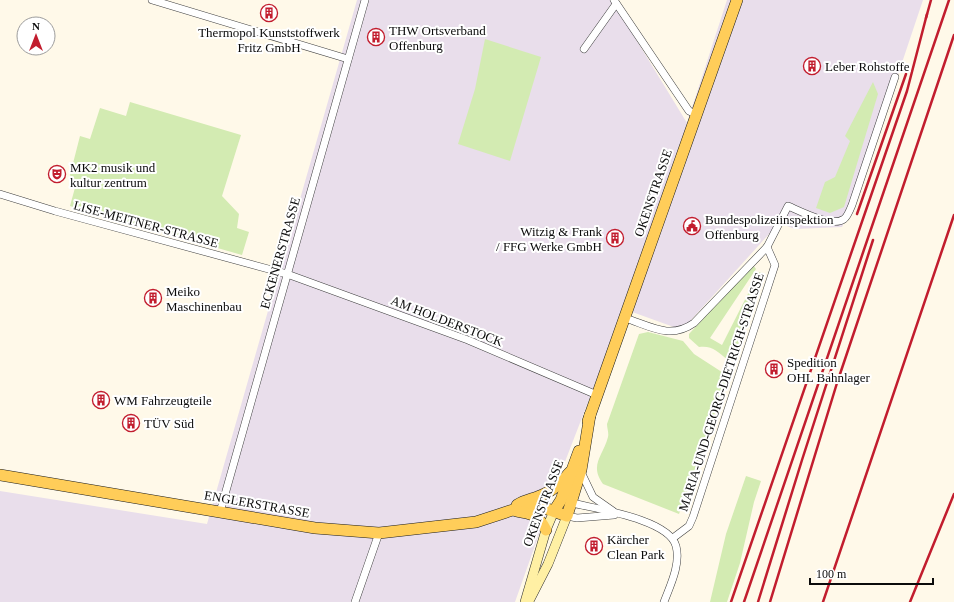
<svg xmlns="http://www.w3.org/2000/svg" width="954" height="602" font-family="Georgia,serif">
<style>
.industrial{fill:#e9deeb}
.green{fill:#d3ebb2}
.lines{fill:none;stroke-linecap:round;stroke-linejoin:round}
.street-casing{stroke:#3e3e3e;stroke-width:8}
.secondary-casing{stroke:#2d2d2d;stroke-width:10}
.primary-casing{stroke:#1c1c1c;stroke-width:12}
.street{stroke:#fff;stroke-width:7}
.secondary{stroke:#fff0a4;stroke-width:9}
.primary{stroke:#ffcd59;stroke-width:11}
.rail{stroke:#c21d2e;stroke-width:2.5}
.labels{text-anchor:middle;dominant-baseline:central;stroke-width:4;stroke-linejoin:round;paint-order:stroke}
.poi-label{font-size:13px;fill:#0b0b0b;stroke:#fff;text-anchor:start}
.street-label{font-size:13px;fill:#0b0b0b;stroke:#fff}
</style>
<rect width="100%" height="100%" fill="#fff9e9"/>
<polygon class="industrial" points="357,0 612,0 687,123 727,0 923,0 858,194 842,227 795,229 779,223 682,330 624,309 561,472 515,602 0,602 0,491 207,524"/>
<g class="green">
<polygon points="485,39 541,57 510,161 458,144 475,89"/>
<polygon points="873,82 878,94 844,207 830,213 816,208 825,182 835,177 850,141 845,136"/>
<polygon points="130,102 241,135 222,196 239,214 237,228 249,232 242,255 70,206 76,184 70,175 80,136 90,139 100,108 126,116"/>
<path d="M 753,265 L 756,269 L 710,338 L 722,345 L 759,272 L 763,273 L 733,359 L 728,360 C 718,352 712,345 699,347 L 689,338 L 689,334 Z"/>
<path d="M 648,332 L 683,341 L 694,354 L 728,376 L 679,514 L 603,484 C 589,465 603,456 608,437 C 609,433 607,428 607,424 L 639,334 Z"/>
<polygon points="746,476 761,481 754,502 740,563 727,602 710,602 726,534"/>
</g>
<g class="lines">
<g class="street-casing">
<g id="street">
<polyline points="152,0 348,59"/>
<polyline points="614,0 689,111 696,114"/>
<polyline points="584,49 616,4"/>
<polyline points="0,194 55,211 287,274 468,340 597,395"/>
<path d="M 625,318 C 650,326 670,340 694,323 L 767,247 L 788,206 C 800,211 832,228 844,219 C 847,217 850,210 852,205 L 895,77"/>
<polyline points="581,472 593,497 613,511"/>
<path d="M 572,503 C 596,509 669,519 676,546 C 681,564 670,586 664,602"/>
<polyline points="220,512 365,0"/>
<polyline points="567,516 577,518 614,515"/>
<polyline points="673,538 689,526 693,517 773,271 775,265 767,247"/>
<polyline points="355,602 379,533"/>
</g>
</g>
<g class="secondary-casing">
<g id="secondary">
<polyline points="529,601 548,564 567,516"/>
<polyline points="525,602 546,530 554,511"/>
</g>
</g>
<g class="primary-casing">
<g id="primary">
<polyline points="588,421 737,0"/>
<polyline points="0,475 315,528 379,533 476,522 525,506 539,506 567,516 581,470 590,415"/>
<path d="M 517,505 C 526,499 535,499 544,494 C 554,490 563,481 569,473"/>
<path d="M 516,511 C 534,515 537,513 546,530"/>
<polyline points="554,511 561,500 579,451"/>
</g>
</g>
<use href="#street" class="street"/>
<use href="#secondary" class="secondary"/>
<use href="#primary" class="primary"/>
<g class="rail">
<polyline points="926,18 931,0"/>
<polyline points="857,214 906,74"/>
<polyline points="731,602 907,91 927,14"/>
<polyline points="744,602 949,0"/>
<polyline points="758,602 802,460 873,240"/>
<polyline points="770,602 837,383 954,35"/>
<polyline points="823,602 954,215"/>
<polyline points="910,602 954,494"/>
</g>
</g>
<defs>
<g id="building-ring" transform="scale(0.9)"><circle r="9.5" fill="#fff" stroke="#c21d2e" stroke-width="1.5"/><path d="M-4-6H4V6H1V3H-1V6H-4ZM-2.5-4.3h1.7v1.8h-1.7ZM.8-4.3h1.7v1.8H.8ZM-2.5-1h1.7V.8h-1.7ZM.8-1h1.7V.8H.8Z" fill="#c21d2e"/></g>
<g id="theatre-ring" transform="scale(0.9)"><circle r="9.5" fill="#fff" stroke="#c21d2e" stroke-width="1.5"/><path d="M-5-5.5Q0-4 5-5.5V0Q5 5 0 6Q-5 5-5 0ZM-3.3-2.5H-1v1.5H-3.3ZM1-2.5H3.3v1.5H1ZM-2.8 1Q0 5.5 2.8 1Z" fill="#c21d2e"/></g>
<g id="civic-ring" transform="scale(0.9)"><circle r="9.5" fill="#fff" stroke="#c21d2e" stroke-width="1.5"/><path d="M-.6-6.5H3V-4.5H.6V-3L4-1V1h2V6H-6V1h2V-1L-.6-3ZM-1.2 2.5V6h2.4V2.5Z" fill="#c21d2e"/></g>
</defs>
<g fill-rule="evenodd">
<use href="#building-ring" x="269" y="13"/>
<use href="#building-ring" x="376" y="37"/>
<use href="#building-ring" x="812" y="66"/>
<use href="#theatre-ring" x="57" y="174"/>
<use href="#civic-ring" x="692" y="226"/>
<use href="#building-ring" x="615" y="238"/>
<use href="#building-ring" x="153" y="298"/>
<use href="#building-ring" x="774" y="369"/>
<use href="#building-ring" x="101" y="400"/>
<use href="#building-ring" x="131" y="423"/>
<use href="#building-ring" x="594" y="546"/>
</g>
<g class="labels">
<g class="poi-label">
<text x="389" y="30">THW Ortsverband<tspan x="389" dy="15">Offenburg</tspan></text>
<text x="269" y="32" text-anchor="middle">Thermopol Kunststoffwerk<tspan x="269" dy="15">Fritz GmbH</tspan></text>
<text x="825" y="66">Leber Rohstoffe</text>
<text x="70" y="167">MK2 musik und<tspan x="70" dy="15">kultur zentrum</tspan></text>
<text x="705" y="219">Bundespolizeiinspektion<tspan x="705" dy="15">Offenburg</tspan></text>
<text x="602" y="231" text-anchor="end">Witzig &amp; Frank<tspan x="602" dy="15">/ FFG Werke GmbH</tspan></text>
<text x="166" y="291">Meiko<tspan x="166" dy="15">Maschinenbau</tspan></text>
<text x="787" y="362">Spedition<tspan x="787" dy="15">OHL Bahnlager</tspan></text>
<text x="114" y="400">WM Fahrzeugteile</text>
<text x="144" y="423">TÜV Süd</text>
<text x="607" y="539">Kärcher<tspan x="607" dy="15">Clean Park</tspan></text>
</g>
<g class="street-label">
<text transform="translate(653 193) rotate(-71)">OKENSTRASSE</text>
<text transform="translate(146 224) rotate(15)">LISE-MEITNER-STRASSE</text>
<text transform="translate(280 253) rotate(-74)">ECKENERSTRASSE</text>
<text transform="translate(447 321) rotate(21)">AM HOLDERSTOCK</text>
<text transform="translate(721 392) rotate(-72)">MARIA-UND-GEORG-DIETRICH-STRASSE</text>
<text transform="translate(543 503) rotate(-69)">OKENSTRASSE</text>
<text transform="translate(257 504) rotate(10)">ENGLERSTRASSE</text>
</g>
</g>
<g transform="translate(36 36)"><circle r="19" fill="#ffffff" stroke="#9d9d9d"/>
<path d="M0-3L7 15L0 10L-7 15Z" fill="#c21d2e"/>
<text y="-6" font-size="11" font-weight="bold" text-anchor="middle" fill="#0b0b0b">N</text>
</g>
<path d="M810 578v6h123v-6" fill="none" stroke="#0b0b0b" stroke-width="2"/>
<text x="816" y="578" font-size="12" fill="#0b0b0b" stroke="#ffffff" stroke-width="3" paint-order="stroke">100 m</text>
</svg>
